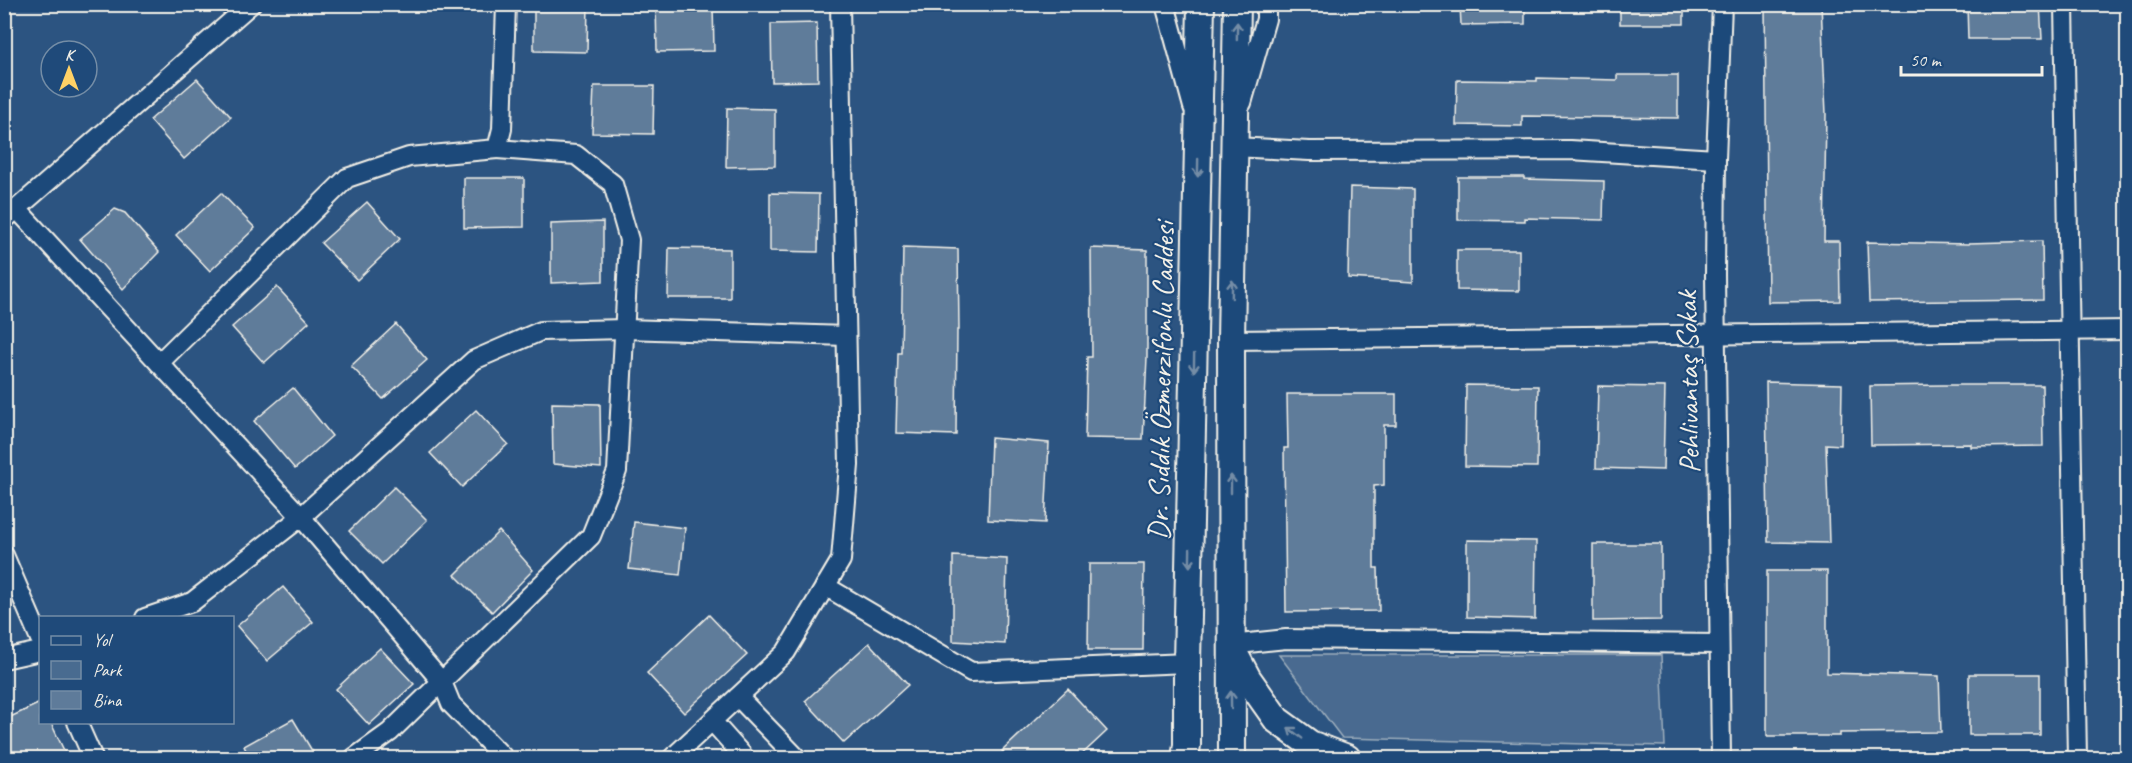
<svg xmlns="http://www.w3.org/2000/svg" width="2132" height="763" font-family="Caveat,sans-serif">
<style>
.green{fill:#496b90;stroke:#9eaebc;stroke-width:1.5}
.building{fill:#5e7b9a;stroke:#f4f1e8;stroke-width:1.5}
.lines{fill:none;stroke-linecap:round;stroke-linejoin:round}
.street-casing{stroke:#f4f1e8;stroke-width:22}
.secondary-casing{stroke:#f4f1e8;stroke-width:30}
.street{stroke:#1f4a7a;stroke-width:18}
.secondary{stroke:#1f4a7a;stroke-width:26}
.oneway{stroke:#748da6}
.labels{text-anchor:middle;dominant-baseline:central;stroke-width:4.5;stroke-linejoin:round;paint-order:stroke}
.street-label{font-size:30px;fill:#f4f1e8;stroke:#1f4a7a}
</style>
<rect width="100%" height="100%" fill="#2c5481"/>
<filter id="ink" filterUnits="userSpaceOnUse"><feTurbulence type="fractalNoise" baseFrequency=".0167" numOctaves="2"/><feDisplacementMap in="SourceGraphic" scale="12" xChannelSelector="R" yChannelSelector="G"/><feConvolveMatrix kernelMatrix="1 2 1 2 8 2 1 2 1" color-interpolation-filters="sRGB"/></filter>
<g filter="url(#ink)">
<polygon class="green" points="1279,655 1661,655 1665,746 1342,738"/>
<g class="building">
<polygon points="534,4 588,4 587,52 534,51"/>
<polygon points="656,4 713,4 714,51 657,52"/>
<polygon points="1460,4 1525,4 1525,24 1461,25"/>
<rect x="1620" y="4" width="64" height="20"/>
<polygon points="1765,4 1821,4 1826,114 1824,241 1839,241 1840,301 1768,302"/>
<polygon points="1967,4 2040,4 2042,39 1968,39"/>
<polygon points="817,23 818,81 772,82 771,24"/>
<polygon points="1617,75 1678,75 1678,118 1522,116 1522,126 1456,125 1457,80 1537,81 1537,78 1617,80"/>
<polygon points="197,79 231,117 184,159 150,120"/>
<polygon points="594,86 654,86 653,134 592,133"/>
<polygon points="727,108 775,109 775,166 726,167"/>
<polygon points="1458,177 1524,177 1524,179 1604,181 1603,220 1525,218 1525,221 1458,220"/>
<polygon points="464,178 524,178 524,227 464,228"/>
<polygon points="1350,187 1413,189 1413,282 1348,278"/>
<polygon points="221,193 255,228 210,271 176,235"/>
<polygon points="770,193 819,194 818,252 770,251"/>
<polygon points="367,202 400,239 357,280 321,243"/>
<polygon points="115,209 125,213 159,252 123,289 80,239"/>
<polygon points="603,222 603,281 551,283 551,224"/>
<polygon points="2042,241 2043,300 1869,302 1867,242 1969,244 1969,243"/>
<polygon points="903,247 958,249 959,330 957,330 956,435 896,433 898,353 901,353"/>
<polygon points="669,248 730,249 730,298 668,298"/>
<polygon points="1091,248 1147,250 1147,358 1143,439 1085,438 1087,357 1092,357"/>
<polygon points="1457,250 1519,250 1519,291 1457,290"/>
<polygon points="277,287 309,322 264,363 232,327"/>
<polygon points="396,324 427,360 383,399 351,366"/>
<polygon points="1766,382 1842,384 1841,445 1826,444 1829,543 1768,542"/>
<polygon points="1466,385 1538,386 1537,467 1465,466"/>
<polygon points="1943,385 2042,385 2043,446 1971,447 1971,444 1871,445 1870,386"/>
<polygon points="1598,386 1665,387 1663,470 1596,468"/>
<polygon points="293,388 332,436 295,469 254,421"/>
<polygon points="1287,394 1396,394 1396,425 1384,425 1384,485 1374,486 1374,568 1378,568 1379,611 1286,612 1284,448 1288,448"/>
<polygon points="552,403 600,404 601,468 553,464"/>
<polygon points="476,410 508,444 462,487 430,453"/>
<polygon points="991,438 1049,443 1045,523 988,520"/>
<polygon points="394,487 427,520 382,564 349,531"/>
<polygon points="634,522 685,528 680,575 629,569"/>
<polygon points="499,531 533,570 492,612 455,575"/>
<polygon points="1467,540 1536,541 1535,619 1467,617"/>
<polygon points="1593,544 1661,544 1661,620 1593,621"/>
<polygon points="953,556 1007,559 1005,644 953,641"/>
<polygon points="1089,564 1144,564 1143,650 1088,650"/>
<polygon points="1767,571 1827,571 1827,673 1939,676 1941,732 1840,733 1840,736 1767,736"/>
<polygon points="283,587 313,622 267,661 237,626"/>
<polygon points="709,615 747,655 684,713 647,673"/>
<polygon points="869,643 908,685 844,743 805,701"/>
<polygon points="380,648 414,684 369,725 336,689"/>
<rect x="1969" y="674" width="71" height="61"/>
<polygon points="1068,689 1107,731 1077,759 1009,759 1002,751"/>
<polygon points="40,703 40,723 51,723 68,759 4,759 4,720"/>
<polygon points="293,719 317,759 250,759 244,746"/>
</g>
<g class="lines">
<g class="street-casing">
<g id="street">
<polyline points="1165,4 1193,107"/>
<polyline points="2064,4 2077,758"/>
<polyline points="1242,103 1266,19 1266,4"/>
<polyline points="1235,147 1309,151 1570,150 1716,159"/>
<polyline points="17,209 301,517 442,682 451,704 504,758"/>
<polyline points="4,220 251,4"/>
<polyline points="1231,340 2128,330"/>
<polyline points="159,363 347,178 409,157 497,149 502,129 506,4"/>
<polyline points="4,555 40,639"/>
<polyline points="825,586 971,672 1187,663"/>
<polyline points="145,618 192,602 301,517 474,360 541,331 625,329 846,336"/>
<polyline points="1230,645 1286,639 1719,644"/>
<polyline points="4,659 40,651"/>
<polyline points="738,697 797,758"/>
<polyline points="712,721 745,758"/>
<polyline points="77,722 93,758"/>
<polyline points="354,758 390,732 591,536 617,471 629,240 613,184 576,155 497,149"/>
<polyline points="672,758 786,652 841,560 849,465 840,4"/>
<polyline points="1721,758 1715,275 1716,159 1722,4"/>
</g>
</g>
<g class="secondary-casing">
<g id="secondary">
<polyline points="1232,649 1248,679 1277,720 1310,744 1347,758"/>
<polyline points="1185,758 1187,745 1187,663 1201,4"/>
<polyline points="1232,758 1231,340 1237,4"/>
</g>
</g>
<use href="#street" class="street"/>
<use href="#secondary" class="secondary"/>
</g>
<defs><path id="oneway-shaft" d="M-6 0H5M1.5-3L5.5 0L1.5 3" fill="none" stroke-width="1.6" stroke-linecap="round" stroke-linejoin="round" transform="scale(1.5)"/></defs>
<g class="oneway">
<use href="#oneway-shaft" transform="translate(1237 31) rotate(-89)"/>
<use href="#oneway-shaft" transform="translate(1198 168) rotate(91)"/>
<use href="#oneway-shaft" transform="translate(1232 289) rotate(-89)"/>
<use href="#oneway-shaft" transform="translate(1194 363) rotate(91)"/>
<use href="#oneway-shaft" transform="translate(1231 484) rotate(-90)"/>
<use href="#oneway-shaft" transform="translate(1190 558) rotate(91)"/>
<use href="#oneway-shaft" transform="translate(1231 700) rotate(-91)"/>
<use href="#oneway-shaft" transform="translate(1295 733) rotate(-143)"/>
</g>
</g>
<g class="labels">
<g class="street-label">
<text transform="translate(1161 381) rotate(-89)">Dr. Sıddık Özmerzifonlu Caddesi</text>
<text transform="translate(1688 382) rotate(-91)">Pehlivantaş Sokak</text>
</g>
</g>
<rect width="2132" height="763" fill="none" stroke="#1f4a7a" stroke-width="24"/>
<rect x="12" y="12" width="2108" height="739" fill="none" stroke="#f4f1e8" stroke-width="2" filter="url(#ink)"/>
<rect x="39" y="616" width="195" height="108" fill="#1f4a7a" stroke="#748da6" stroke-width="1.5"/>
<rect x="51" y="636" width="30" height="9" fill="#1f4a7a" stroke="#748da6" stroke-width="1.5"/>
<text x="93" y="646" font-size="18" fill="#f4f1e8">Yol</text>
<rect x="51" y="661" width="30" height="18" fill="#496b90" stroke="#748da6" stroke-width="1.5"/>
<text x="93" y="676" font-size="18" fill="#f4f1e8">Park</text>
<rect x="51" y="691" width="30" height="18" fill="#5e7b9a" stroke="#748da6" stroke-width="1.5"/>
<text x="93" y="706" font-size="18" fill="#f4f1e8">Bina</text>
<g transform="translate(69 69)"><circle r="28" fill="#1f4a7a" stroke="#748da6" stroke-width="1.5"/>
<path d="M0-4.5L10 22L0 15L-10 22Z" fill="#ffd166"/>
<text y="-9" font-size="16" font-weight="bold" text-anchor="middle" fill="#f4f1e8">K</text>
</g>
<path d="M1901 66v9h141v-9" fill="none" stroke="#f4f1e8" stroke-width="3"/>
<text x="1910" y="66" font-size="18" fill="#f4f1e8" stroke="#1f4a7a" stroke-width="4.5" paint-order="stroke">50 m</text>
</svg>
